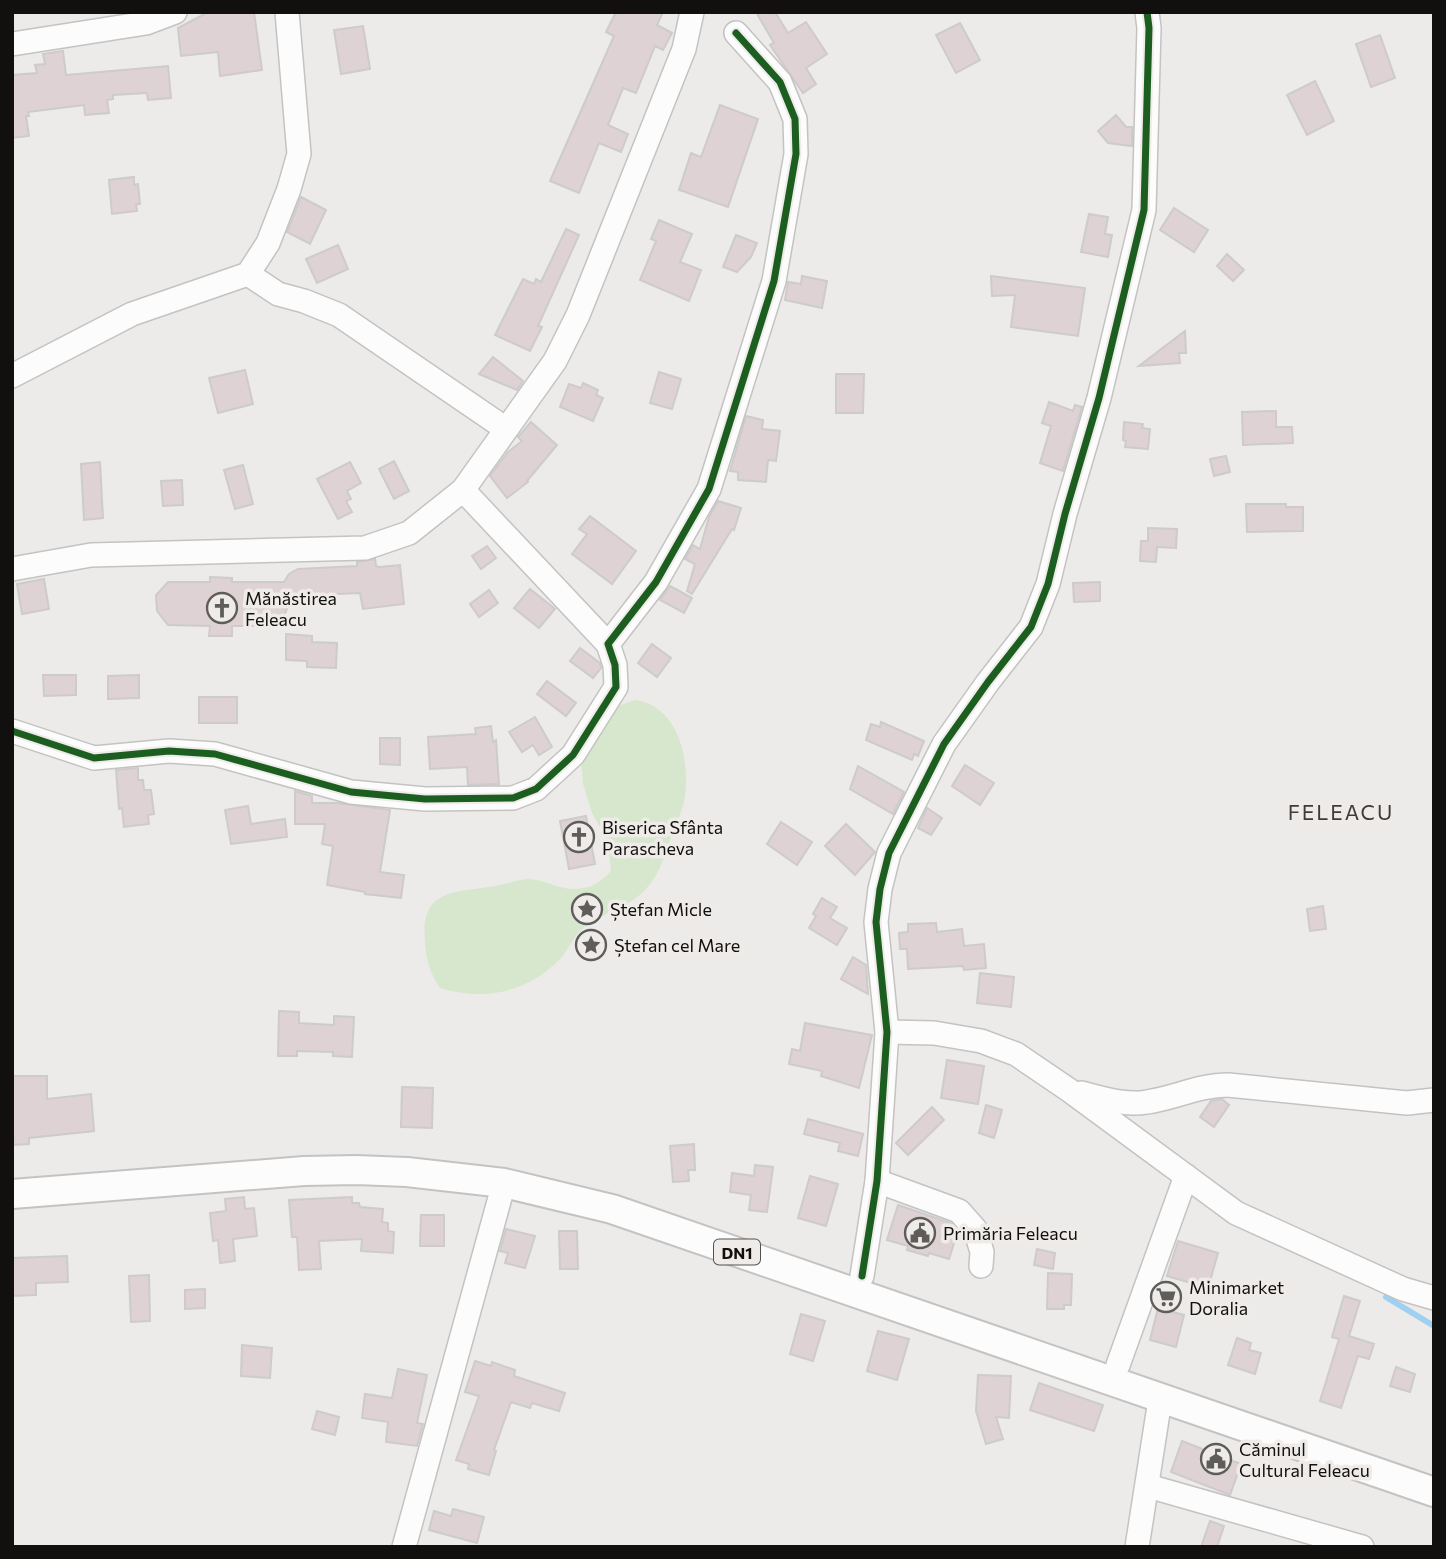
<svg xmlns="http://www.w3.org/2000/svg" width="1446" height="1559" font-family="Commissioner,sans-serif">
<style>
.green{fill:#d7e7ce}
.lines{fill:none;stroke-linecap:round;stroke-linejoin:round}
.stream{stroke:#9fd0f2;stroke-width:6}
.building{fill:#ded2d4;stroke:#cdcbcb;stroke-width:2}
.minor-casing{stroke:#c4c3c1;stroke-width:26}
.major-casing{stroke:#c4c3c1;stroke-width:32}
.minor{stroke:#fcfcfc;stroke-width:23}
.major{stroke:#fcfcfc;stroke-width:28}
.cycleway-casing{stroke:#eeebe8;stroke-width:11}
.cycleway{stroke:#1b5e20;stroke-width:7}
.labels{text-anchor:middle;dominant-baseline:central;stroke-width:7;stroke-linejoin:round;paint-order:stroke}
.shield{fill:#eeebe8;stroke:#535250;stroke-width:2}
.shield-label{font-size:16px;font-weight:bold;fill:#11100f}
.poi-label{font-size:18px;fill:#11100f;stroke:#eeebe8;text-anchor:start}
.quarter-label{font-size:21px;letter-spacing:2px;fill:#3e3b39;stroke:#eeebe8}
</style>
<rect width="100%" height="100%" fill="#edebe9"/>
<path class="green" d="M 635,700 C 679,706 690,760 685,797 C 683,810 677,820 673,832 C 665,855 660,876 642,893 C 624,910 597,914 579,932 C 572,940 568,950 561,958 C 529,992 484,1002 440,988 C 430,973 426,960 425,942 C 420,888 454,893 495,886 C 506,884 516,880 527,879 C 547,879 563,893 584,888 C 596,886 603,879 611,871 L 608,841 L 592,813 L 583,784 L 581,758 L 615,707 Z"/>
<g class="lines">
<polyline class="stream" points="1386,1297 1434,1326"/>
</g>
<g class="building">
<polygon points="208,12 254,12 262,70 220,76 218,52 181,56 178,28"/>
<polygon points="616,12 663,12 657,25 672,33 663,50 655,46 636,93 623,88 608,125 628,134 621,152 599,143 579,193 550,181 614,36 606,32"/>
<polygon points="756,12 775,12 788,33 806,22 827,54 806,68 816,84 803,93 770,45 774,43"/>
<polygon points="960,23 980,60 956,73 936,35"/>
<polygon points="363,26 370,69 341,74 334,30"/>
<polygon points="1380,35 1395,78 1371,87 1356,44"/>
<polygon points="63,51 66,75 168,66 171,98 148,100 147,93 113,95 113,99 107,100 109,113 85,115 84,105 28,112 29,116 26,116 29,136 12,138 12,75 37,73 35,65 45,64 43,54"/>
<polygon points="1315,81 1334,121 1307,135 1287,95"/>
<polygon points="720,105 758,119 728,207 679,190 691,153 701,157"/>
<polygon points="1116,115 1126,127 1132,127 1132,146 1108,143 1098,131"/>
<polygon points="134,177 134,185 138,184 140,204 136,204 137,211 112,214 109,180"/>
<polygon points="301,197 326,210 310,244 287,232"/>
<polygon points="1174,208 1208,230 1194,252 1160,230"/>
<polygon points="1089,214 1108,217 1105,234 1112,235 1108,257 1081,252"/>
<polygon points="659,220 692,234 680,262 701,270 689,301 640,280 656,241 651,239"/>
<polygon points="566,229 579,235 538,326 542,327 530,351 495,335 523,279 534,284 536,279 541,282"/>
<polygon points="736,235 757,243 751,257 737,272 723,267"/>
<polygon points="338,245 348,269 317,283 306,259"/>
<polygon points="1227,254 1244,270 1233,281 1217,266"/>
<polygon points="802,276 827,281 822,308 785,300 788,282 801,284"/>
<polygon points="991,276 1085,288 1078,336 1011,327 1015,295 992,296"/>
<polygon points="1185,331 1186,353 1179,353 1180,363 1139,366"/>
<polygon points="493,357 523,381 517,390 479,374"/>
<polygon points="245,370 253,404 218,413 209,378"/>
<polygon points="659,372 681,379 672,409 650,403"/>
<polygon points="836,374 864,374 863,413 836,413"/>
<polygon points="583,383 598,390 596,395 603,398 593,421 560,407 569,384 581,388"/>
<polygon points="1049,402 1073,411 1075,405 1082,407 1063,471 1040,463 1051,426 1042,423"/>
<polygon points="1276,411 1276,427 1292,427 1293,443 1243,445 1242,412"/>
<polygon points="746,416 763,420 762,429 780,431 776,461 768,460 766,482 738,480 738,472 730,471"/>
<polygon points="531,422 557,445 527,481 528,482 507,498 490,476 508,452 522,441 518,437"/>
<polygon points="1124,422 1143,424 1142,428 1150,429 1148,449 1125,447 1126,441 1123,440"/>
<polygon points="1226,456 1230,472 1214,476 1210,459"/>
<polygon points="394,461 409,491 394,499 379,469"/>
<polygon points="100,462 103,518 84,520 81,464"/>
<polygon points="350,462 361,483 347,491 351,499 346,501 352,512 338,519 317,479"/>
<polygon points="243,465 253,504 235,509 224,470"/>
<polygon points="182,480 183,505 163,506 161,481"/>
<polygon points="718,501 741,508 734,530 732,529 692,594 687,591 695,564 685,559 693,545 700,549 709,517"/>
<polygon points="1246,504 1286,504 1286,507 1303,507 1303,531 1247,532"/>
<polygon points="590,516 636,551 612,584 572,554 587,534 579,529"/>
<polygon points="1148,528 1177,529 1176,548 1157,547 1156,562 1140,561 1141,541 1148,541"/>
<polygon points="487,546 496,558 481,569 472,556"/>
<polygon points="375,559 376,566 379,567 400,565 404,604 363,609 360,593 292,596 280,626 232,626 232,636 209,636 210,626 168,625 157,611 156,595 168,582 210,582 210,577 232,578 232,582 284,582 289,574 298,569 357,566 357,562"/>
<polygon points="44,579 49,609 22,614 17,584"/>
<polygon points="1100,582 1100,601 1074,602 1073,583"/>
<polygon points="670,586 692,598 684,613 660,600"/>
<polygon points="530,589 555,609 539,628 514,608"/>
<polygon points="489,590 498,603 479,617 470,604"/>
<polygon points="286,634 312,636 312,642 337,643 336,668 307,667 307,661 286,660"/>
<polygon points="652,644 671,658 657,677 638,663"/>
<polygon points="580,648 600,663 601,668 593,678 570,661"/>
<polygon points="43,675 76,675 76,695 44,696"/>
<polygon points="139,675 139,698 108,699 108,676"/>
<polygon points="547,681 576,703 566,716 537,694"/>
<rect x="199" y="697" width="38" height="26"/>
<polygon points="535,717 552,747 539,755 533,745 522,752 509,732"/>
<polygon points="881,722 924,741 918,756 914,754 912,760 866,740 871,724 880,727"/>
<polygon points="491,726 493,742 496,740 499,784 468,785 467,767 430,769 428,737 476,734 475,728"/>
<polygon points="380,738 400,738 400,765 380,764"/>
<polygon points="965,765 994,783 980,805 952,786"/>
<polygon points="858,766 904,792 893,814 850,789"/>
<polygon points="138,768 138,780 143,780 144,790 151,790 154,814 148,815 149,824 124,827 122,808 119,809 116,770"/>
<polygon points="295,791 312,796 312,803 338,803 390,810 380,872 404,875 401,898 365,894 365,892 327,885 333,846 322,844 325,824 295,824"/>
<polygon points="248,806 251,824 285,819 287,837 231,844 225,810"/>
<polygon points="927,808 942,818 931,835 918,828"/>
<polygon points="586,816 595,864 569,869 560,821"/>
<polygon points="781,822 812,842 797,865 767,844"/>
<polygon points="846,824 875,852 855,875 825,846"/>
<polygon points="822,898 837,907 830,918 847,928 837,945 809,928 816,916 813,914"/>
<polygon points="1323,906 1326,929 1310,931 1307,909"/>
<polygon points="936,923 937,932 962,929 964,946 984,944 986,968 964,970 963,966 908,969 907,949 900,949 899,933 908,932 908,924"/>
<polygon points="853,957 866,965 868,994 841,979"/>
<polygon points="980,973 1014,977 1011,1007 977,1003"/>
<polygon points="279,1011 299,1012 299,1023 334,1025 334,1016 354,1017 352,1057 333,1056 333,1052 297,1051 297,1056 278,1056"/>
<polygon points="805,1023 872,1035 859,1088 821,1076 822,1071 789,1064 792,1049 800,1051"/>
<polygon points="947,1060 984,1066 978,1104 941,1098"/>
<polygon points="12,1076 47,1076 47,1099 91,1094 94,1131 29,1138 29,1144 12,1145"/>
<polygon points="402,1087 433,1088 432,1128 401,1127"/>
<polygon points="1222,1099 1229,1105 1214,1127 1200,1117 1211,1101"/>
<polygon points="986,1105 1002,1110 994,1138 979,1133"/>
<polygon points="932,1107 944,1120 908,1155 896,1143"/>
<polygon points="808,1119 863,1134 858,1156 838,1151 840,1143 804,1134"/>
<polygon points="694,1144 695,1170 688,1170 689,1181 673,1182 670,1146"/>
<polygon points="755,1165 773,1167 767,1212 749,1210 751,1195 730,1192 732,1173 754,1176"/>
<polygon points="810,1176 838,1184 826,1226 798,1218"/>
<polygon points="244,1197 245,1209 254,1208 257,1236 233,1239 235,1261 220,1263 218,1240 213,1241 210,1213 226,1211 225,1199"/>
<polygon points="352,1197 352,1203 359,1203 360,1207 383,1209 382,1222 388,1223 388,1231 394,1232 393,1253 361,1251 362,1239 319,1241 321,1269 299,1270 297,1237 292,1237 289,1200"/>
<polygon points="898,1205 951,1223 958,1231 949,1259 929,1253 928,1256 907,1250 908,1246 887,1240"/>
<polygon points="421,1215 444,1215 444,1246 420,1246"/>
<polygon points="506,1229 535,1236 525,1268 505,1263 508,1253 500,1251"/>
<polygon points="559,1231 577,1231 578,1269 560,1269"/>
<polygon points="1178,1241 1218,1253 1208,1288 1167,1276"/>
<polygon points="1037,1249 1055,1253 1053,1269 1034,1265"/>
<polygon points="67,1256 68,1282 36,1283 36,1295 12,1296 12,1258"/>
<polygon points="1048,1273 1072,1274 1071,1305 1064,1305 1064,1309 1047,1309"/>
<polygon points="149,1275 150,1321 131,1322 129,1276"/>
<polygon points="205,1289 205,1308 185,1309 185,1290"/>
<polygon points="1344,1296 1360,1301 1349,1336 1374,1344 1369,1359 1358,1356 1341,1408 1320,1401 1339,1339 1332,1337"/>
<polygon points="1158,1308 1184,1315 1176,1347 1150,1340"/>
<polygon points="801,1314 825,1321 813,1361 790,1354"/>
<polygon points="878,1331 909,1339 897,1380 867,1371"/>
<polygon points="1237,1338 1251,1343 1249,1350 1261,1353 1255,1374 1228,1365"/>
<polygon points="242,1345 272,1348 270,1378 241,1376"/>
<polygon points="475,1361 491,1366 492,1362 515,1370 514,1376 565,1393 559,1411 532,1403 530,1408 511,1402 494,1450 496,1451 489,1475 468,1469 469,1464 456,1460 479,1396 465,1392"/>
<polygon points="1396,1367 1415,1374 1410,1392 1390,1386"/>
<polygon points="398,1369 427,1375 417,1423 423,1424 417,1446 386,1442 388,1422 362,1418 365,1394 392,1398"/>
<polygon points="978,1375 1011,1376 1009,1418 996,1417 1003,1439 986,1444 976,1411"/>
<polygon points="1039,1383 1103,1405 1094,1431 1030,1410"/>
<polygon points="317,1411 339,1417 335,1435 312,1429"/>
<polygon points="1182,1441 1241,1464 1230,1495 1171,1472"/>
<polygon points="453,1509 484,1517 477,1543 429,1530 434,1511 451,1516"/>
<polygon points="1210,1521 1224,1526 1217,1547 1201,1547"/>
</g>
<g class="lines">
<g class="minor-casing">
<g id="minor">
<polyline points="12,44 146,23 175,12"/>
<polyline points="248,274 278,294 304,301 339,315 506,429"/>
<polyline points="12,376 132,314 248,274 268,243 289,189 299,154 287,12"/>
<polyline points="463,490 608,644"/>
<polyline points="12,569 91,555 365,548 409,533 463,490 555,361 578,315 684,49 692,12"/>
<polyline points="12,731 94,758 169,751 215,754 351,792 425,799 513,798 536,789 573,755 616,687 615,665 608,644 656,582 709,489 774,281 796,154 795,119 780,82 736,33"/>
<polyline points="887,1032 934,1033 981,1041 1016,1054 1069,1090 1236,1213 1403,1289 1434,1298"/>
<path d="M 1081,1093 C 1102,1098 1125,1106 1147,1102 C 1175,1098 1199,1085 1228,1085 L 1407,1103 L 1434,1100"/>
<polyline points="877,1181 959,1211 975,1229 982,1252 981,1266"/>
<polyline points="862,1276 877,1181 887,1032 876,922 880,889 889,853 944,744 988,682 1031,627 1048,584 1065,514 1099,398 1144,210 1149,28 1147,12"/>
<polyline points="1118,1365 1186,1176"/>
<polyline points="1148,1486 1362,1547"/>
<polyline points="404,1547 504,1183"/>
<polyline points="1137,1547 1160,1400"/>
</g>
</g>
<g class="major-casing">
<polyline id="major" points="12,1194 304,1171 356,1170 407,1172 504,1183 612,1209 1434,1492"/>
</g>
<use href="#minor" class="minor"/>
<use href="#major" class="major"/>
<g class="cycleway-casing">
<g id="cycleway">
<polyline points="12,731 94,758 169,751 215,754 351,792 425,799 513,798 536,789 573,755 616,687 615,665 608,644 656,582 709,489 774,281 796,154 795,119 780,82 736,33"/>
<polyline points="862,1276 877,1181 887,1032 876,922 880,889 889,853 944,744 988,682 1031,627 1048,584 1065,514 1099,398 1144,210 1149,28 1147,12"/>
</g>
</g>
<use href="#cycleway" class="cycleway"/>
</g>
<defs>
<g id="church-ring" transform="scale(1.575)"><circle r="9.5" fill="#eeebe8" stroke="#5e5d5b" stroke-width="1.5"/><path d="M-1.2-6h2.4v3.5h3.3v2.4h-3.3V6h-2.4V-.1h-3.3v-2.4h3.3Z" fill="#5e5d5b"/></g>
<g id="sight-ring" transform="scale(1.575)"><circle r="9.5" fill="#eeebe8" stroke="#5e5d5b" stroke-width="1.5"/><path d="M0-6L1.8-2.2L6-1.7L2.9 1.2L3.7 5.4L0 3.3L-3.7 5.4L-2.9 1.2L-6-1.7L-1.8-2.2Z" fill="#5e5d5b"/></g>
<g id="civic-ring" transform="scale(1.575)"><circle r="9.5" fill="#eeebe8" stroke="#5e5d5b" stroke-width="1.5"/><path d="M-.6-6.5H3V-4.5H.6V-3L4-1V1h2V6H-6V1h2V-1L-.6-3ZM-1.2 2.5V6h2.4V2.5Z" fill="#5e5d5b"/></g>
<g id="supermarket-ring" transform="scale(1.575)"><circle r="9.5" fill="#eeebe8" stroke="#5e5d5b" stroke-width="1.5"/><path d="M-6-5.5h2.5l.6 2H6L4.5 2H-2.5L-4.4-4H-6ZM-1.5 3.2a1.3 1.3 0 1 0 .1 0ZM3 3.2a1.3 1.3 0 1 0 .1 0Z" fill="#5e5d5b"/></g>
</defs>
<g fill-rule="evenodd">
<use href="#church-ring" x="222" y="608"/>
<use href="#church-ring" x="579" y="837"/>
<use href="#sight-ring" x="587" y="909"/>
<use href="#sight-ring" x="591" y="945"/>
<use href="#civic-ring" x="920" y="1233"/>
<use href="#supermarket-ring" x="1166" y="1297"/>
<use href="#civic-ring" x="1216" y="1459"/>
</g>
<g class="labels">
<rect class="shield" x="714" y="1239.5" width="46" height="25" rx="5"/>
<g class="shield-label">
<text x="737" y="1252">DN1</text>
</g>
<g class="poi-label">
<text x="245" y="598">Mănăstirea<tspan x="245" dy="21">Feleacu</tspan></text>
<text x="602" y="827">Biserica Sfânta<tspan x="602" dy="21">Parascheva</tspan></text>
<text x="610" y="909">Ștefan Micle</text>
<text x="614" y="945">Ștefan cel Mare</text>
<text x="943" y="1233">Primăria Feleacu</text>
<text x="1189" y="1287">Minimarket<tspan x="1189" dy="21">Doralia</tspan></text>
<text x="1239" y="1449">Căminul<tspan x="1239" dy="21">Cultural Feleacu</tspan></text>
</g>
<g class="quarter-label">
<text x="1341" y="811">FELEACU</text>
</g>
</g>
<rect width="1446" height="1559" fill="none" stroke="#11100f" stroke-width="28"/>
</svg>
